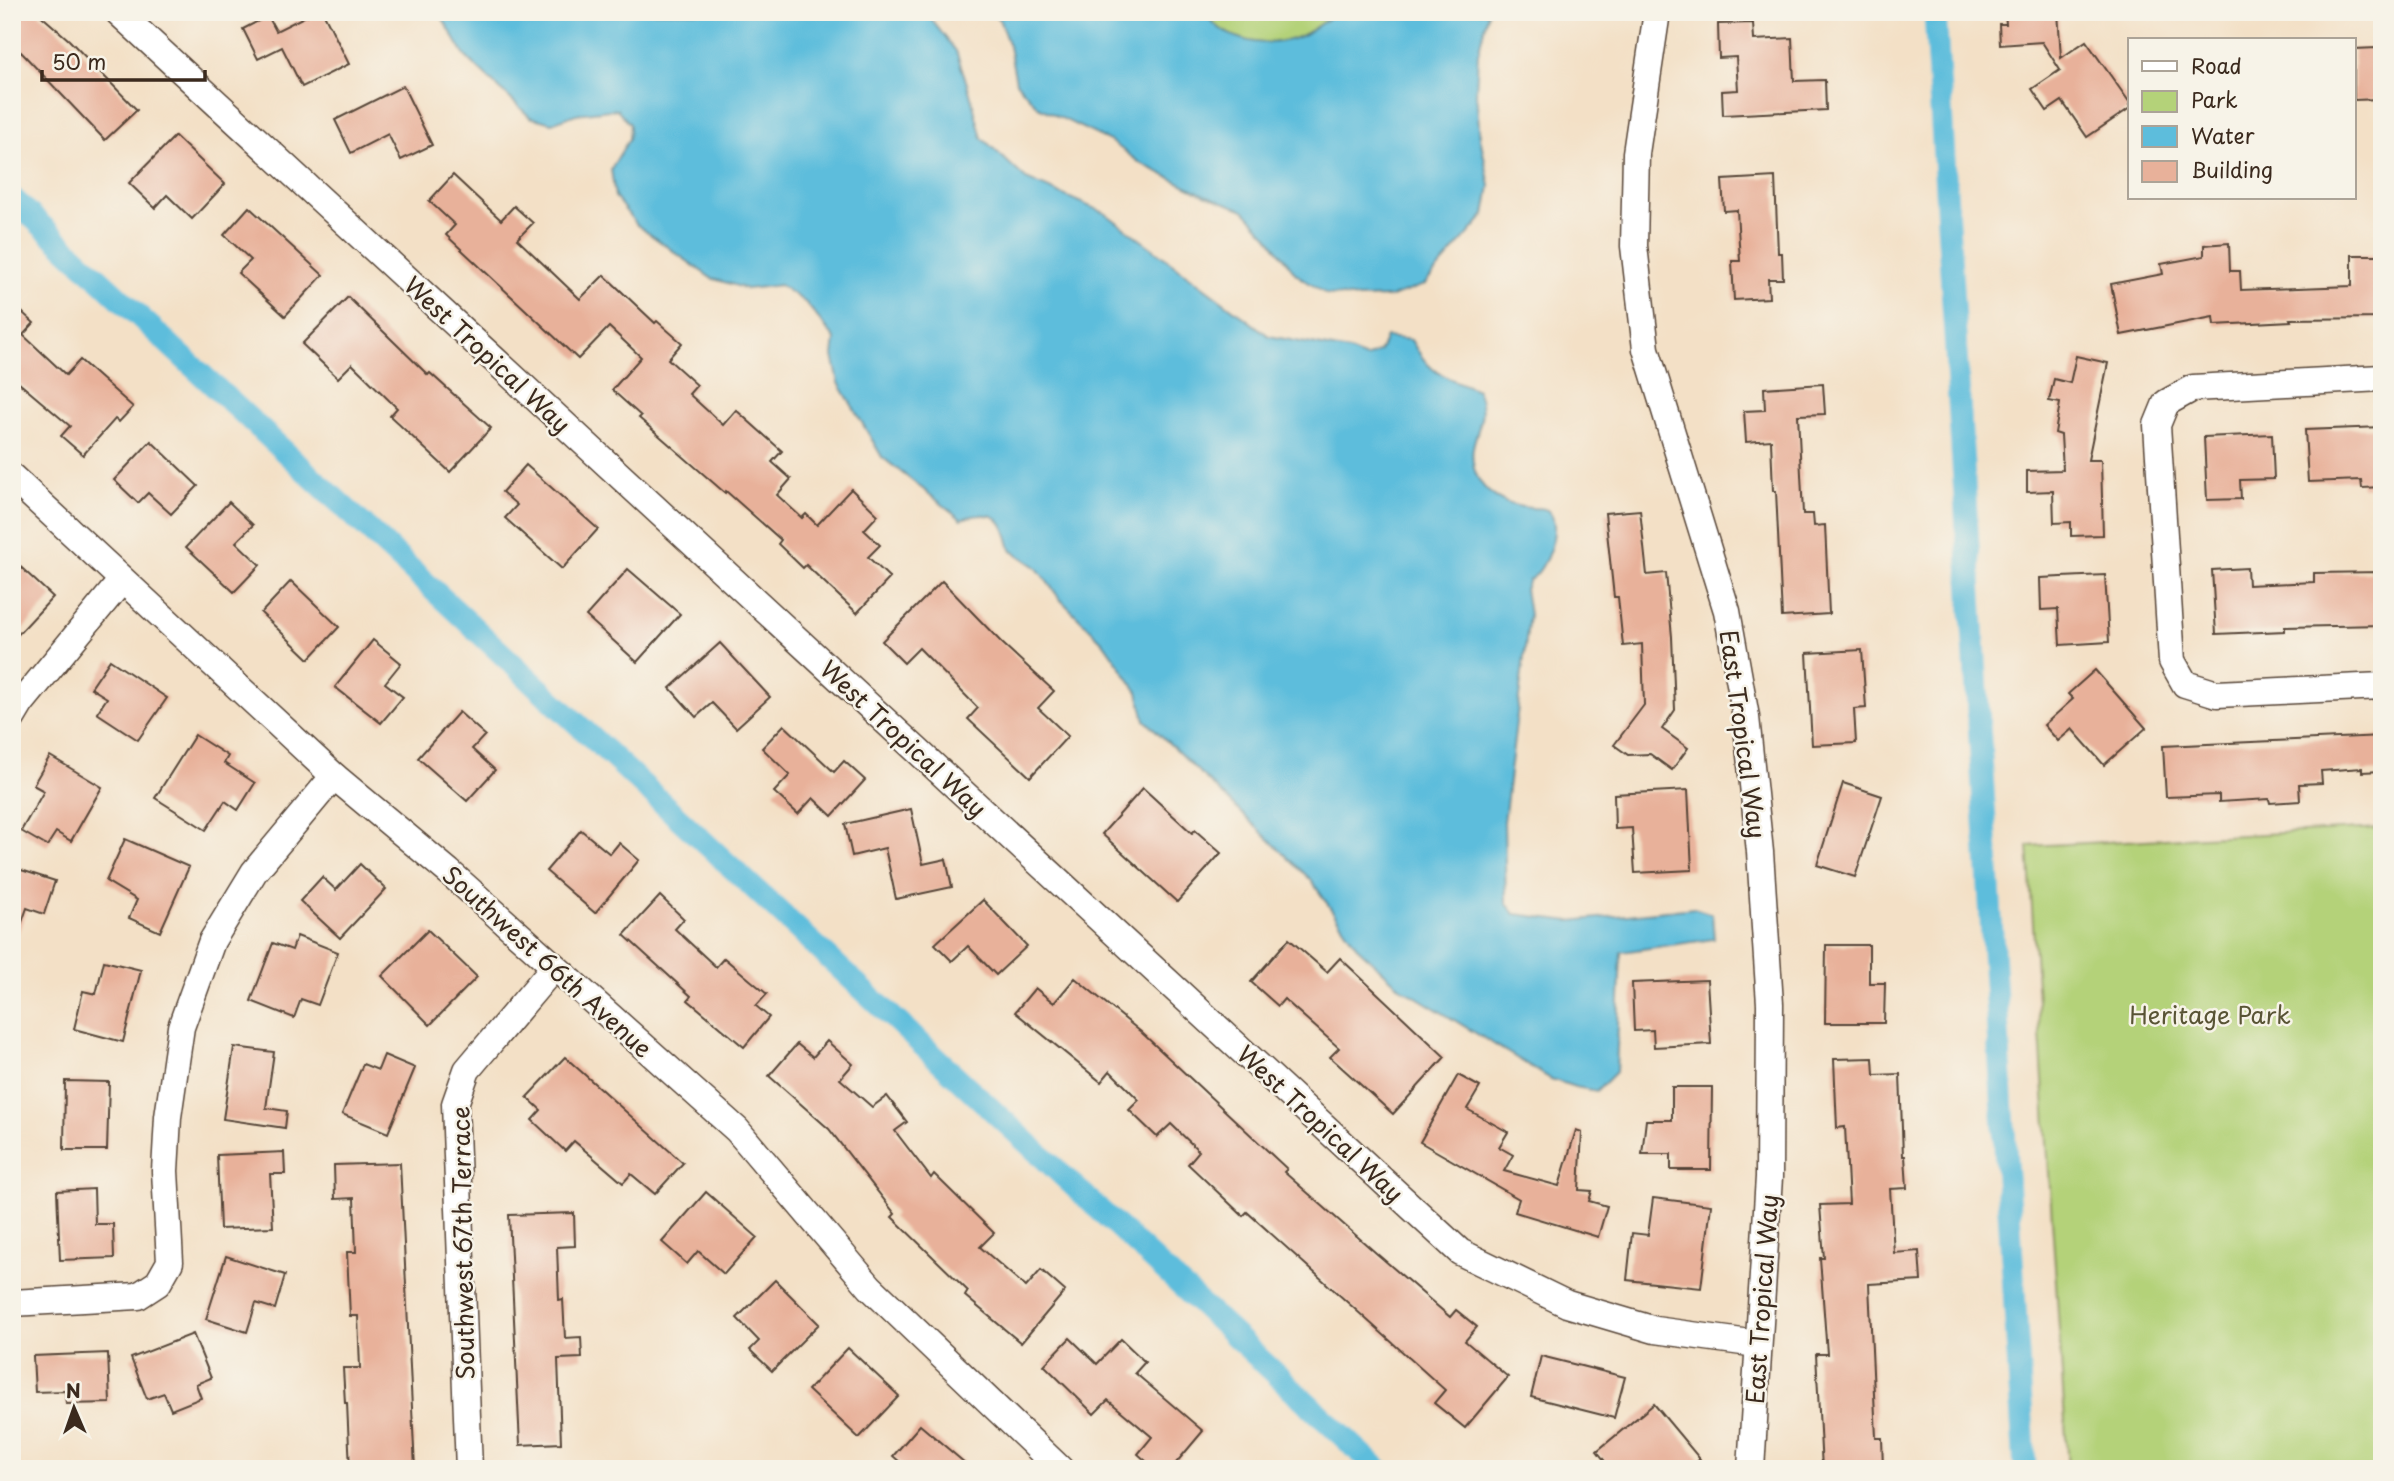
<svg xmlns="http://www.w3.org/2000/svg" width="2394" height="1481" font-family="'Playpen Sans',sans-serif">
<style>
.green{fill:#b4d279;stroke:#787e4c;stroke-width:2}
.water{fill:#5dbddc;stroke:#4c747d;stroke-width:2}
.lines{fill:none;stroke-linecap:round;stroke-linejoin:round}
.canal{stroke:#5dbddc;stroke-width:23}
.building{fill:#e8b19a}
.minor-casing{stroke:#574537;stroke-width:29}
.minor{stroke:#fff;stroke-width:26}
.labels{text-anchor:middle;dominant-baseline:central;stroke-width:5;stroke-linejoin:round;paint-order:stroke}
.street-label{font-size:24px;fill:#3b2a1e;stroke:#f7f3e8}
.park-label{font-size:24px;fill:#595435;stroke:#f7f3e8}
</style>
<rect width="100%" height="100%" fill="#f7f3e8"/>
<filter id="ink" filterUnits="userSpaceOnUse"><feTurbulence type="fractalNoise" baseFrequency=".0143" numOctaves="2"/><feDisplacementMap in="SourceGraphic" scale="14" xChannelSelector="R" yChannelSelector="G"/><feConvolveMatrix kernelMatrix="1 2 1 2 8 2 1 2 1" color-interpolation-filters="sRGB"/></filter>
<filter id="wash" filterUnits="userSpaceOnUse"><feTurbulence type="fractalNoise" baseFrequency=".00686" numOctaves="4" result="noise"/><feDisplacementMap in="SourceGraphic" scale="28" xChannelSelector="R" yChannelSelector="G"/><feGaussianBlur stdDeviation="1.57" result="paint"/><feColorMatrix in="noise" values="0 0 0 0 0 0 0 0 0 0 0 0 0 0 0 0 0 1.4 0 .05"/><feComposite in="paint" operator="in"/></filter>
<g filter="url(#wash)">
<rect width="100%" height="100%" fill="#f3e0c6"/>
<g class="green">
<path d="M 1204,12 L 1337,12 C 1323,22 1306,36 1289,40 C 1259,48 1222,39 1204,12 Z"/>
<polygon points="2382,828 2382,1469 2068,1469 2028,846"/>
</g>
<g class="water">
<path d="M 439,12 L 920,12 L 930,18 L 956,51 L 969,90 L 982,138 L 1026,179 L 1105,213 L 1269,336 L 1349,351 L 1366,358 L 1380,351 L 1386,337 L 1411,340 C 1432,377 1441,374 1477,390 C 1492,424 1466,435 1474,468 C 1481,494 1507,507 1532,508 C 1538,509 1542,507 1547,510 C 1565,523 1545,573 1529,580 L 1525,589 L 1529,615 L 1504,822 L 1506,903 L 1515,914 L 1570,921 L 1694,908 L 1712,914 L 1714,939 L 1621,952 L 1616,1072 L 1597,1091 L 1575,1087 L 1551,1079 L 1400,987 L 1358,948 L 1311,880 L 1145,720 L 1138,692 L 1103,642 L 1061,600 L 1036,567 L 1011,550 C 1003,516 996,509 961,519 L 882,457 L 839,383 L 833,356 L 835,339 L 806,303 L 780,285 L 747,289 L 711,278 L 637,225 L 615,197 L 611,169 L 629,139 L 630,124 L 617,109 L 576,114 L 552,123 L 530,117 L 465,56 Z"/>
<path d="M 992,12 L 1204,12 C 1222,39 1259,48 1289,40 C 1306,36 1323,22 1337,12 L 1488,12 L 1478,54 L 1476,93 L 1480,137 L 1490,186 L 1485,215 L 1424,285 L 1392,297 L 1359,298 L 1326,294 L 1296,274 L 1267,235 L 1244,210 L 1205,195 L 1140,163 L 1112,142 L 1038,107 L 1016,82 L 1009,46 L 999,19 Z"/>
</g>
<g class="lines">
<g class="canal">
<polyline points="1935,12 2025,1469"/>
<polyline points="12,198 1378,1469"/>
</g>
</g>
<g id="blocks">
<g class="building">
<polygon points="12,12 37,12 69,40 137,110 105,140 21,52 12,62"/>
<polygon points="314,12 323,12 349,64 302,87 282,47 258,59 243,29 268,16 276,31"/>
<polygon points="2005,12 2058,12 2061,58 2086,41 2130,103 2130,108 2087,137 2062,101 2047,111 2032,89 2060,70 2042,42 2000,45 1999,24 2006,24"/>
<polygon points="1753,23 1754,40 1792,38 1794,81 1825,80 1826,110 1723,115 1722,91 1738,90 1736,57 1719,58 1718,24"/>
<polygon points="2377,48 2380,99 2354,100 2354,49"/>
<polygon points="403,86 432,145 401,160 388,134 351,153 335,120"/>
<polygon points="175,136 225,184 192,219 167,195 155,208 129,183"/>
<polygon points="453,175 501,220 514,206 533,223 517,239 580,299 604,275 655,323 657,321 682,343 668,359 697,385 689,394 723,425 736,410 782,451 772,462 791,479 777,495 802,518 806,514 817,525 851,489 878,515 864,530 880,545 868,557 890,578 857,613 806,565 803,568 778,544 781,540 726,491 725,493 639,418 641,416 612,390 641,357 609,327 578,359 446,235 455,225 429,201"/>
<polygon points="1775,177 1778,253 1782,253 1783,279 1768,279 1769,298 1734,300 1732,261 1740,261 1737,210 1724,211 1722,180"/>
<polygon points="249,207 323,275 285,316 238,273 251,260 224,235"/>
<polygon points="2229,243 2230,271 2240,271 2241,290 2352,286 2352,255 2382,255 2382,318 2290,319 2291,321 2214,325 2213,317 2121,335 2111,284 2163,274 2161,264 2204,256 2204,245"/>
<polygon points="348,297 428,375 430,373 491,428 450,472 390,416 397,408 352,364 338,378 302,344"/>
<polygon points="12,303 34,323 23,335 66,375 80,360 133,407 119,422 115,419 83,455 61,436 70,426 12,377"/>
<polygon points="2076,356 2108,363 2088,460 2101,460 2103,535 2071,536 2071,522 2054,523 2053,491 2027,492 2027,471 2063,470 2061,435 2055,433 2060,403 2049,401 2054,379 2070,383"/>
<polygon points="1823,384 1825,414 1798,415 1803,514 1813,514 1814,526 1825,525 1829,614 1782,617 1776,491 1773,491 1771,440 1746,442 1744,411 1765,410 1764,388"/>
<polygon points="2382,427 2382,487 2362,488 2361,480 2308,482 2305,430"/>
<polygon points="2272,434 2274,479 2240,480 2241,499 2207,500 2204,437"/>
<polygon points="151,441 198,486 171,514 148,493 138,503 114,480"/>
<polygon points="526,465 598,529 562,569 505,518 517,505 502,492"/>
<polygon points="229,502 253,525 236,542 260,565 234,592 186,547"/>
<polygon points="1640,510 1647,575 1666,573 1672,637 1675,710 1662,729 1688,748 1672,770 1650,754 1628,755 1614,745 1644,705 1642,644 1623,646 1618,597 1614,597 1605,513"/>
<polygon points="12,559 53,597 12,641"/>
<polygon points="2247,568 2248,585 2314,582 2314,573 2382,572 2382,625 2285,627 2285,631 2216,634 2212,570"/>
<polygon points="628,569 680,614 637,662 586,616"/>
<polygon points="2105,575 2109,642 2060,645 2058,609 2041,610 2040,578"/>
<polygon points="291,581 339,627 309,659 261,613"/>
<polygon points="942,581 1002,643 1054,691 1038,708 1068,736 1030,777 968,719 978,708 919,648 904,663 882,641"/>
<polygon points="373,640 401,663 385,683 403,697 381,723 335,687"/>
<polygon points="720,643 770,697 736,728 712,703 696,717 670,688"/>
<polygon points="1862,650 1866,708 1854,709 1856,743 1812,745 1807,653"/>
<polygon points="110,660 167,698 138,740 97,713 107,698 91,688"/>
<polygon points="2095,670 2146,728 2104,765 2072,729 2058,741 2044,725 2073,699 2068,694"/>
<polygon points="459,712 485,735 472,749 495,770 467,801 418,758"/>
<polygon points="784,725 834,772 844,761 865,780 832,816 813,798 798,814 774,792 790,775 762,748"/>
<polygon points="195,735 228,756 224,763 255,783 238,810 225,801 206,830 155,798"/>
<polygon points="2382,736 2382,771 2362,772 2362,768 2321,771 2322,783 2299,784 2300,801 2270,803 2269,799 2219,802 2219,795 2166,797 2163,746"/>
<polygon points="50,756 102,787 71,841 56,832 47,846 21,831 44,791 33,785"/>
<polygon points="1843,783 1882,796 1855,877 1817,865"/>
<polygon points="1143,788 1192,833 1195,830 1221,853 1177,902 1102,834"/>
<polygon points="1688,790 1692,870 1635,873 1632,828 1615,829 1614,794"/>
<polygon points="911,809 923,864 946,859 952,887 896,899 885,848 852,856 845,824"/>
<polygon points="581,830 610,854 619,843 639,860 595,913 546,871"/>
<polygon points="125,839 189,867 160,932 129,918 137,900 106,881"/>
<polygon points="360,864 386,889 340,938 300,901 322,877 336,890"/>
<polygon points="12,867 55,881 44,914 27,908 15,942 12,942"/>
<polygon points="660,896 684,919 675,929 716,967 724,958 767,994 756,1006 769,1017 744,1047 688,1000 691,996 624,935"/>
<polygon points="983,900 1027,946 996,975 968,946 952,961 935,944"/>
<polygon points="428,930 477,977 430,1025 382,976"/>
<polygon points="297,936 338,952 318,1005 301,999 294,1018 251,1001 273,943 292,950"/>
<polygon points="1289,939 1327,972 1340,958 1445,1057 1393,1114 1330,1057 1339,1048 1284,999 1278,1006 1251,982"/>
<polygon points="1826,945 1869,945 1869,983 1885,983 1884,1023 1825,1023"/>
<polygon points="104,961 141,970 123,1042 74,1029 83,991 96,994"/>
<polygon points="1075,978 1141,1032 1287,1169 1284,1172 1376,1253 1450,1317 1456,1310 1477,1327 1465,1341 1508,1377 1465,1428 1434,1403 1445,1390 1247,1212 1243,1216 1188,1164 1199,1151 1171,1124 1157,1137 1129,1110 1139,1100 1110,1071 1101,1082 1015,1012 1035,988 1054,1003"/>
<polygon points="1707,980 1711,1044 1654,1047 1653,1030 1634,1031 1632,983"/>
<polygon points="827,1041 853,1064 840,1079 872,1107 887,1096 907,1122 895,1131 931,1178 934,1174 994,1233 980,1247 1026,1287 1041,1270 1065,1291 1021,1343 965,1296 968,1291 892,1217 895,1214 829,1129 769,1076 797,1044 813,1057"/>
<polygon points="234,1047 274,1052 266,1108 287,1111 285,1128 223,1119"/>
<polygon points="384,1055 415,1068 388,1133 342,1114 363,1064 378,1070"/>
<polygon points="565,1057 683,1163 655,1194 631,1174 623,1183 574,1141 565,1151 532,1120 541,1110 527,1097"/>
<polygon points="1873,1058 1874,1075 1900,1074 1903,1156 1905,1156 1907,1188 1890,1189 1894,1253 1919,1251 1921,1281 1869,1284 1876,1438 1882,1438 1883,1469 1822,1469 1816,1354 1827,1354 1820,1258 1824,1258 1820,1205 1849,1204 1845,1127 1837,1128 1834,1059"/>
<polygon points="1458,1075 1480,1087 1467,1109 1508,1132 1499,1147 1513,1155 1504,1171 1559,1186 1576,1130 1582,1132 1579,1190 1592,1191 1589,1201 1607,1206 1598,1237 1515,1212 1519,1199 1420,1142"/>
<polygon points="65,1081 109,1082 107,1150 64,1150"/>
<polygon points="1672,1087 1712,1087 1711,1170 1671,1170 1671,1154 1642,1154 1646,1120 1672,1120"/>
<polygon points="284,1152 285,1174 270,1174 273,1227 220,1229 217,1155"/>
<polygon points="400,1163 415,1469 350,1469 347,1403 345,1403 343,1368 360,1368 358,1316 350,1316 347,1252 356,1252 354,1198 335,1199 334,1165"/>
<polygon points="94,1189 95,1224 113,1224 114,1258 60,1260 57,1191"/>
<polygon points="706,1192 757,1237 724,1274 698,1251 687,1264 662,1242"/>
<polygon points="1653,1198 1711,1205 1701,1288 1627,1280 1632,1233 1648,1235"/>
<polygon points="574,1213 575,1246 557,1247 559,1300 563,1299 565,1338 581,1337 582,1358 558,1359 561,1443 520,1445 509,1215"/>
<polygon points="226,1256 285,1275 275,1309 256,1303 247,1332 206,1319"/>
<polygon points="775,1280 819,1324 772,1371 750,1350 759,1341 737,1318"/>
<polygon points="193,1334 211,1378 196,1384 201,1398 171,1410 164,1393 147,1399 131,1358"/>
<polygon points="1070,1338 1097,1364 1121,1339 1145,1362 1135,1373 1203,1431 1171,1469 1155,1469 1138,1454 1152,1437 1108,1400 1094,1414 1044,1365"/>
<polygon points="848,1348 899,1396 859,1438 808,1390"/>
<polygon points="108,1353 110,1403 66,1404 65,1391 35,1392 33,1356"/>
<polygon points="1541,1356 1625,1377 1614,1418 1531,1397"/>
<polygon points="1654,1404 1700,1459 1688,1469 1611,1469 1597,1451"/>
<polygon points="920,1425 972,1469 908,1469 893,1456"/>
</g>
</g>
</g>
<g filter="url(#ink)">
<use href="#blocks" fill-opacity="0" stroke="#574537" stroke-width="2"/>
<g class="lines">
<g class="minor-casing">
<g id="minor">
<polyline points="118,12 1460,1252 1567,1304 1655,1330 1757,1344"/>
<polyline points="1657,12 1636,153 1634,246 1646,349 1727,611 1746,717 1760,852 1770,1004 1769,1177 1751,1469"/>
<polyline points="2382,378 2193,388 2166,403 2157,425 2172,661 2185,684 2217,694 2382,686"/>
<polyline points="12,477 334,776 449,872 737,1130 870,1287 1060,1469"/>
<polyline points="12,718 21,703 122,580"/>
<polyline points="12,1303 138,1296 158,1283 170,1262 165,1171 168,1117 181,1027 212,941 254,872 334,776"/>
<polyline points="469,1469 455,1104 467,1070 554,967"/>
</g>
</g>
<use href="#minor" class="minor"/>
</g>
</g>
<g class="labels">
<g class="street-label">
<text transform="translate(488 354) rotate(43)">West Tropical Way</text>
<text transform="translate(1744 734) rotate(82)">East Tropical Way</text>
<text transform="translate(904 738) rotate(43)">West Tropical Way</text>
<text transform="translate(548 961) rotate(42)">Southwest 66th Avenue</text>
<text transform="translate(1321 1123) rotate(43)">West Tropical Way</text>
<text transform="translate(462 1243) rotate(-91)">Southwest 67th Terrace</text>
<text transform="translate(1761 1299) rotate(-86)">East Tropical Way</text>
</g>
<g class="park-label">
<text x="2210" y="1014">Heritage Park</text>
</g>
</g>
<rect width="2394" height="1481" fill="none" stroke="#f7f3e8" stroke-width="42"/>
<rect x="2128" y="38" width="228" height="161" fill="#f7f3e8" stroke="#aca397" stroke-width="2"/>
<rect x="2142" y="61" width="35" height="10" fill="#ffffff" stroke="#aca397" stroke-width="2"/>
<text x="2191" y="74" font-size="21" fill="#3b2a1e">Road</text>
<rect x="2142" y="91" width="35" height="21" fill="#b4d279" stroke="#aca397" stroke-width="2"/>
<text x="2191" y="108" font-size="21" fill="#3b2a1e">Park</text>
<rect x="2142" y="126" width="35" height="21" fill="#5dbddc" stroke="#aca397" stroke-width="2"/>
<text x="2191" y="144" font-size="21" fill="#3b2a1e">Water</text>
<rect x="2142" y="161" width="35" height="21" fill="#e8b19a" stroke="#aca397" stroke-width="2"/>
<text x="2191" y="178" font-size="21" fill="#3b2a1e">Building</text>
<g transform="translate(74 1408) rotate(358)" stroke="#f7f3e8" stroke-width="5" paint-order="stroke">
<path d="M0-5L12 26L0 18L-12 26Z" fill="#3b2a1e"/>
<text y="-10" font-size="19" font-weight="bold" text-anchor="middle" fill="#3b2a1e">N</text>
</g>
<path d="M42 70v10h163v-10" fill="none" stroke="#3b2a1e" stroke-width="3.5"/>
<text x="52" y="70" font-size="21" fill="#3b2a1e" stroke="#f7f3e8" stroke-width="5" paint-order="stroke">50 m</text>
</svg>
